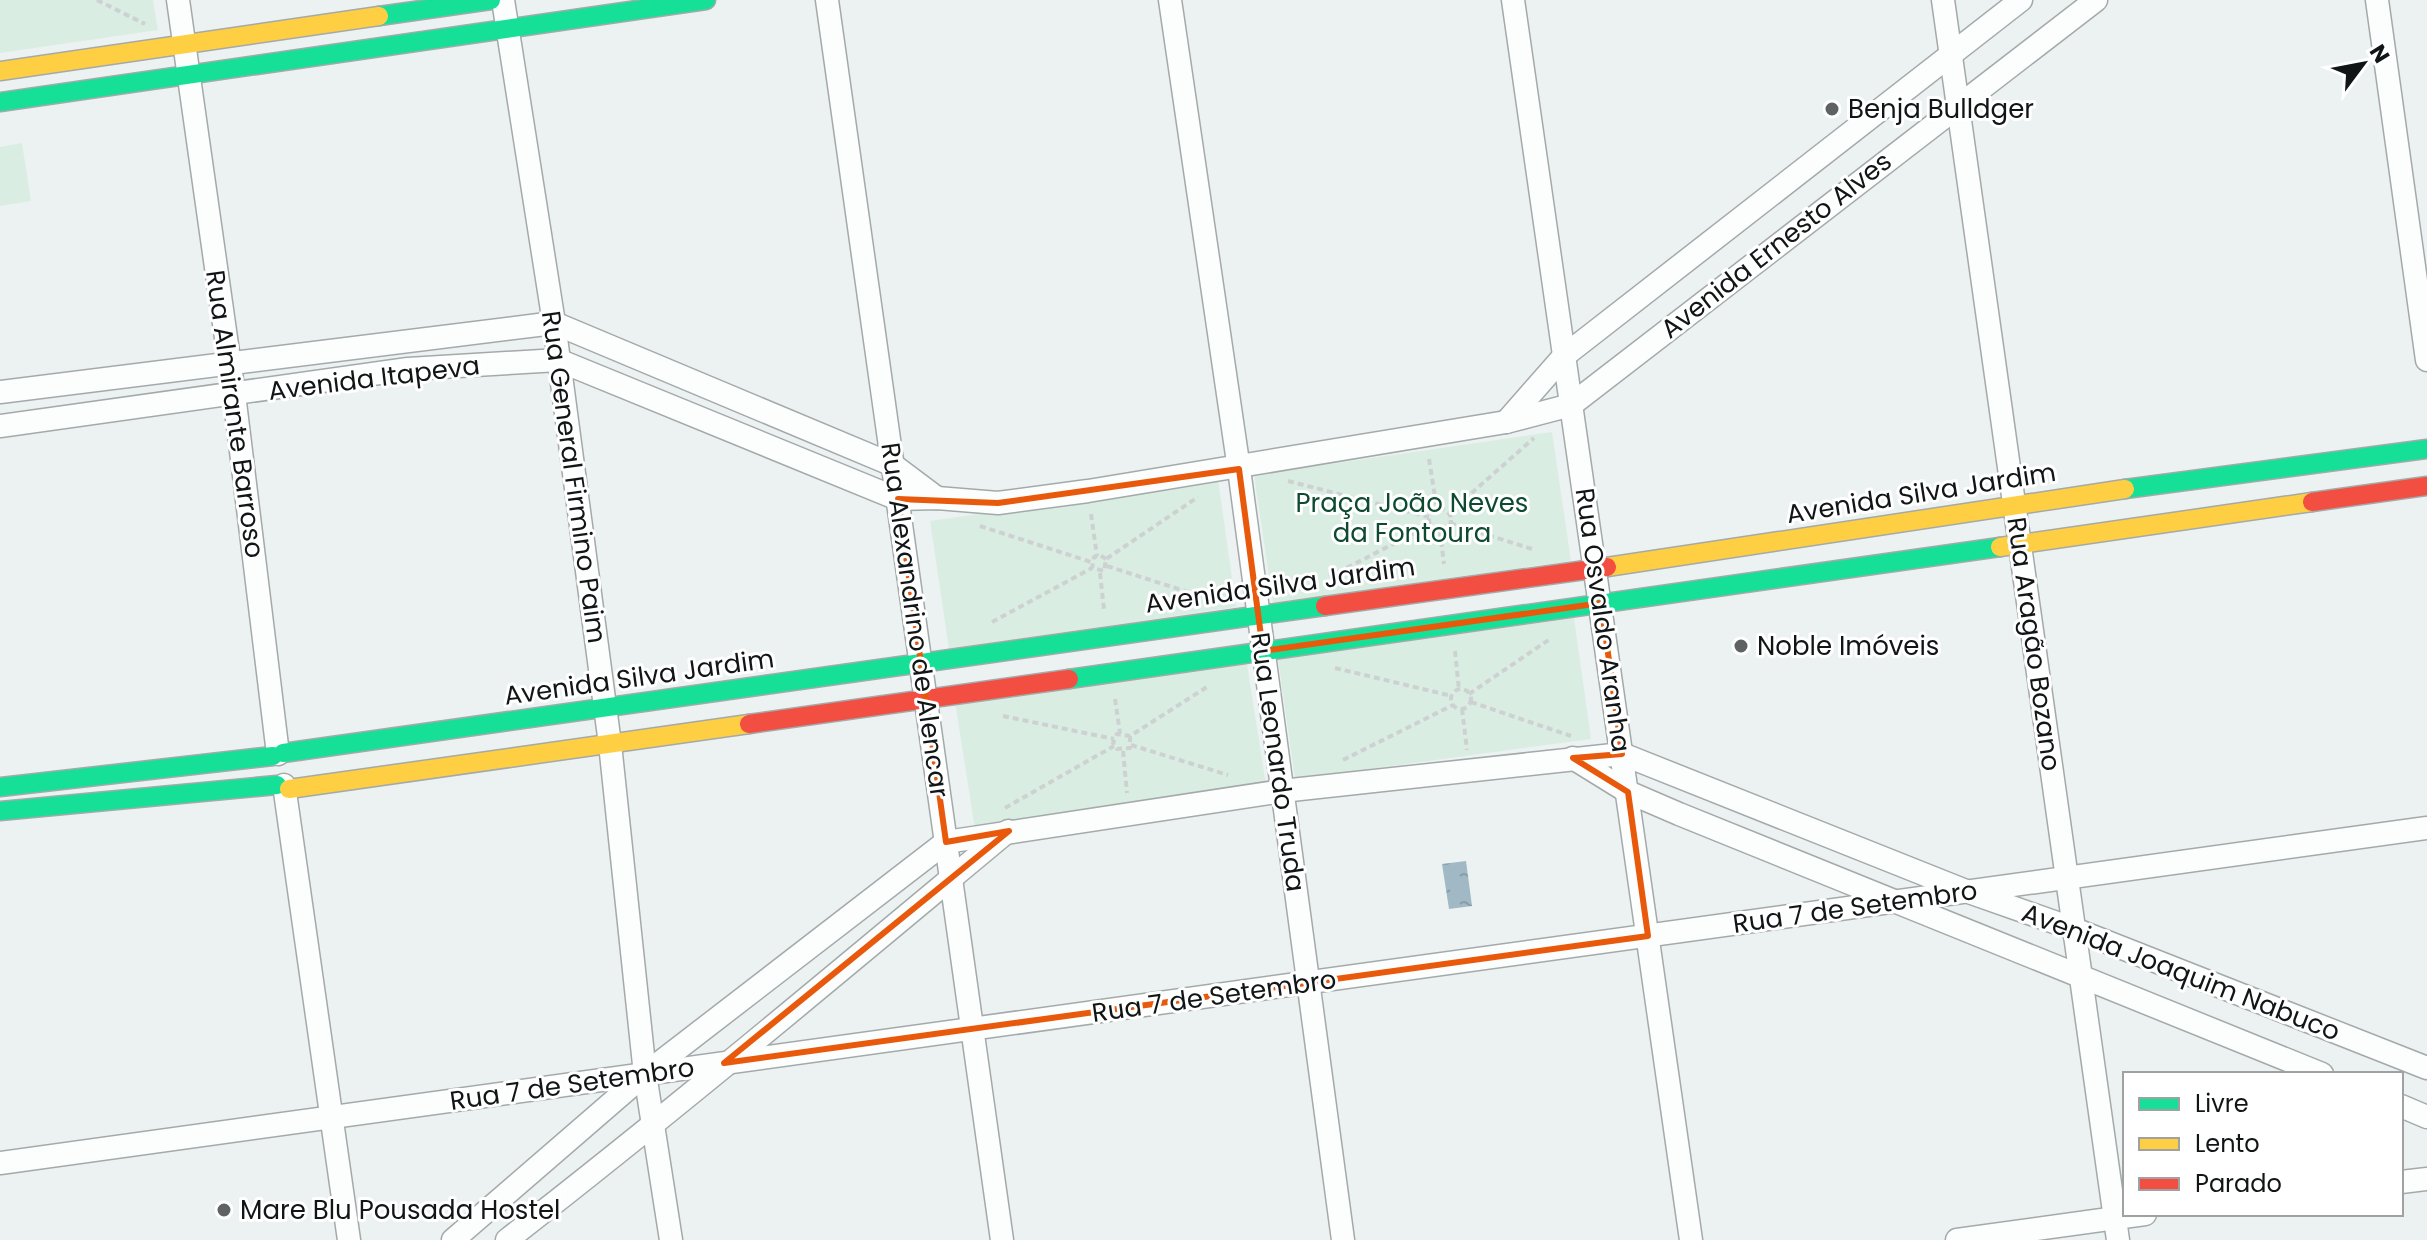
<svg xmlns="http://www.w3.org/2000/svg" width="2427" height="1240" font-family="Poppins,sans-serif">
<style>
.park{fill:#d9ede3}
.water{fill:url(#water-ripples)}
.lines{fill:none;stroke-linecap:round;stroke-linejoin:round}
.street-casing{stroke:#a4a9a9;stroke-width:25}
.fast-casing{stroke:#a4a9a9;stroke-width:21}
.slow-casing{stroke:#a4a9a9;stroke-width:21}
.jam-casing{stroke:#a4a9a9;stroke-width:21}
.path{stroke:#ced1d1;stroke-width:4;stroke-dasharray:6 4;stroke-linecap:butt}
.street{stroke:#fcfdfd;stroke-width:22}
.fast{stroke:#16e098;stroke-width:18}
.slow{stroke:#ffcf43;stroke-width:18}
.jam{stroke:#f24e42;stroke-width:18}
.marked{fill:none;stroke:#e8590c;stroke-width:6;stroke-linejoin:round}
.poi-dot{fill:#5e6262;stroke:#fff;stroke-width:3}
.labels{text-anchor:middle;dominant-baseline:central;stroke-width:6;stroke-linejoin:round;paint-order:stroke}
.poi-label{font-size:26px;fill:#111515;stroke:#fff;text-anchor:start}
.street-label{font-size:26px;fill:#111515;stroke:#fff}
.park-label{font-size:26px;fill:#0e4a30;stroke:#fff}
</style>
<defs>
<pattern id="water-ripples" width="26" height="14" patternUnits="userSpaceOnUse" patternTransform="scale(2)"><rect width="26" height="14" fill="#a0b9c5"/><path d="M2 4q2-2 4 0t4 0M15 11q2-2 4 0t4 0" fill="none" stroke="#899ea8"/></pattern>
</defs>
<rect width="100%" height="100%" fill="#ecf2f2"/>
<g class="park">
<polygon points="0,0 153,0 158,30 0,53"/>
<polygon points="22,143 31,201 0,206 0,147"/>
<polygon points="1552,432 1571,561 1273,603 1254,475"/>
<polygon points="1218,479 1236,607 949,649 930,521"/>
<polygon points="1574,618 1591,739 1295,779 1278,659"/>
<polygon points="1246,658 1266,785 975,829 955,702"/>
</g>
<polygon class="water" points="1466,861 1472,906 1449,909 1442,864"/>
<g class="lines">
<g class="street-casing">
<g id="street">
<polyline points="178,0 234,394 278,754"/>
<polyline points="503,0 554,323 610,744 645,1074 671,1240"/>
<polyline points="827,0 1002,1240"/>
<polyline points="1170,0 1239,469 1343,1240"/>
<polyline points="1513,0 1691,1240"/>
<polyline points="1943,0 2118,1240"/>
<polyline points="2377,0 2427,360"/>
<polyline points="0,392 554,323 893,465 937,498"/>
<polyline points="1506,422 1564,356 2021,0"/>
<polyline points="0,426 408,369 558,360 898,499 937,498 998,503 1088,491 1506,422 1571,405 2096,0"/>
<polyline points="1573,758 1628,792 1679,814 2322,1074"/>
<polyline points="284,785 349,1240"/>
<polyline points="2401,1106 2427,1117"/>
<polyline points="0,1163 2427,828"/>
<polyline points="2401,1182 2427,1179"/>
<polyline points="453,1240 645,1074 946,842 1282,791 1622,754 1966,891 2074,929 2427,1068"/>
<path d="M 507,1240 C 677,1108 842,969 1008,831"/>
<polyline points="1957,1240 2145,1214"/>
</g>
</g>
<g class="fast-casing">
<g id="fast">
<polyline points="379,16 491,0"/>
<polyline points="0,102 706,0"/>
<polyline points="2125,489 2427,449"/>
<polyline points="1069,679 2000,547"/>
<polyline points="283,753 1325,606"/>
<polyline points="0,787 273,756"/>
<polyline points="0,811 277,785"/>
</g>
</g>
<g class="slow-casing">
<g id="slow">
<polyline points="0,71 379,16"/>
<polyline points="2000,547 2312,502"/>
<polyline points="1607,567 2125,489"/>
<polyline points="289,789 749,724"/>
</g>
</g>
<g class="jam-casing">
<g id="jam">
<polyline points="2312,502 2427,486"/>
<polyline points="1325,606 1607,567"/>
<polyline points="749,724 1069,679"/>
</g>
</g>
<g class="path">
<polyline points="97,0 145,24"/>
<polyline points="1429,459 1437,509"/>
<polyline points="1288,481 1429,517"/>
<circle cx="1440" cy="520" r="11"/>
<polyline points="1449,513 1534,438"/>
<polyline points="1091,514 1097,556"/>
<polyline points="1450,523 1532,549"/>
<polyline points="980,526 1091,562"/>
<polyline points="1440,531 1444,564"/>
<polyline points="1106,559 1100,555 1094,557 1092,568 1104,571 1106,559 1198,497"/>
<polyline points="1107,566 1197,595"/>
<polyline points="1100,573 1104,610"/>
<polyline points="1329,577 1430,525"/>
<polyline points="992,622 1092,568"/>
<polyline points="1455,651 1459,690"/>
<polyline points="1335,668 1452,696"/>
<circle cx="1461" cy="699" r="10"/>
<polyline points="1469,694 1550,639"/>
<polyline points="1115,699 1120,733"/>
<polyline points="1471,702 1571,736"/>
<polyline points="1462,709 1467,750"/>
<polyline points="1003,716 1114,739"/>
<polyline points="1130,736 1130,748 1117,749 1113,743 1117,734 1130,736 1207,687"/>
<polyline points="1131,745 1228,775"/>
<polyline points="1123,751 1127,793"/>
<polyline points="1343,760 1453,705"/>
<polyline points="1005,808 1114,746"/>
</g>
<use href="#street" class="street"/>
<use href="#fast" class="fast"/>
<use href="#slow" class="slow"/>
<use href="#jam" class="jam"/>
</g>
<path class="marked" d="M 1239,469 L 1263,651 L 1601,603 L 1622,754 L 1573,758 L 1628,792 L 1648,936 L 724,1063 L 1009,831 L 946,842 L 898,499 L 998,503 Z"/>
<g class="poi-dot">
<circle cx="1832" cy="109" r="8"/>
<circle cx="1741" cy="646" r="8"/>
<circle cx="224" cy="1210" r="8"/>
</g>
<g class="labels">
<g class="poi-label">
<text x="1848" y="109">Benja Bulldger</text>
<text x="1757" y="646">Noble Imóveis</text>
<text x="240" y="1210">Mare Blu Pousada Hostel</text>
</g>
<g class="street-label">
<text transform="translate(1776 245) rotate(-38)">Avenida Ernesto Alves</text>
<text transform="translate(374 378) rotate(-7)">Avenida Itapeva</text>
<text transform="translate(235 414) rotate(82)">Rua Almirante Barroso</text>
<text transform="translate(574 477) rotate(82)">Rua General Firmino Paim</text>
<text transform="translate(1921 493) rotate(-9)">Avenida Silva Jardim</text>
<text transform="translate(1280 585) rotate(-8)">Avenida Silva Jardim</text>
<text transform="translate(915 620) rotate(82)">Rua Alexandrino de Alencar</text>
<text transform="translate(1603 620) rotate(82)">Rua Osvaldo Aranha</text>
<text transform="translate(2034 644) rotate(82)">Rua Aragão Bozano</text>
<text transform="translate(639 677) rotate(-8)">Avenida Silva Jardim</text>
<text transform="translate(1278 762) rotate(82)">Rua Leonardo Truda</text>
<text transform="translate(1855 907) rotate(-8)">Rua 7 de Setembro</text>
<text transform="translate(2181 972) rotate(21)">Avenida Joaquim Nabuco</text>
<text transform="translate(1214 996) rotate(-8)">Rua 7 de Setembro</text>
<text transform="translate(572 1084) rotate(-8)">Rua 7 de Setembro</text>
</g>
<g class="park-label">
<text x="1412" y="503">Praça João Neves<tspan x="1412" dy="30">da Fontoura</tspan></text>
</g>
</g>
<rect x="2123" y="1072" width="280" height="144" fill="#ffffff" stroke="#a0a1a1" stroke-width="2"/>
<rect x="2139" y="1098" width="40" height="12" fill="#16e098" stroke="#a0a1a1" stroke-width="2"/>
<text x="2195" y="1112" font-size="24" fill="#111515">Livre</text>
<rect x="2139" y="1138" width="40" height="12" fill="#ffcf43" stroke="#a0a1a1" stroke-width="2"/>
<text x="2195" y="1152" font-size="24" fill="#111515">Lento</text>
<rect x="2139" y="1178" width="40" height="12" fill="#f24e42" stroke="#a0a1a1" stroke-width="2"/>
<text x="2195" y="1192" font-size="24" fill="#111515">Parado</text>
<g transform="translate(2363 64) rotate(58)" stroke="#ffffff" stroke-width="6" paint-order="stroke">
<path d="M0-6L14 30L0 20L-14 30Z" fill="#111515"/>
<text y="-12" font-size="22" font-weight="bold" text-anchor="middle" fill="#111515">N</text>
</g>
</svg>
